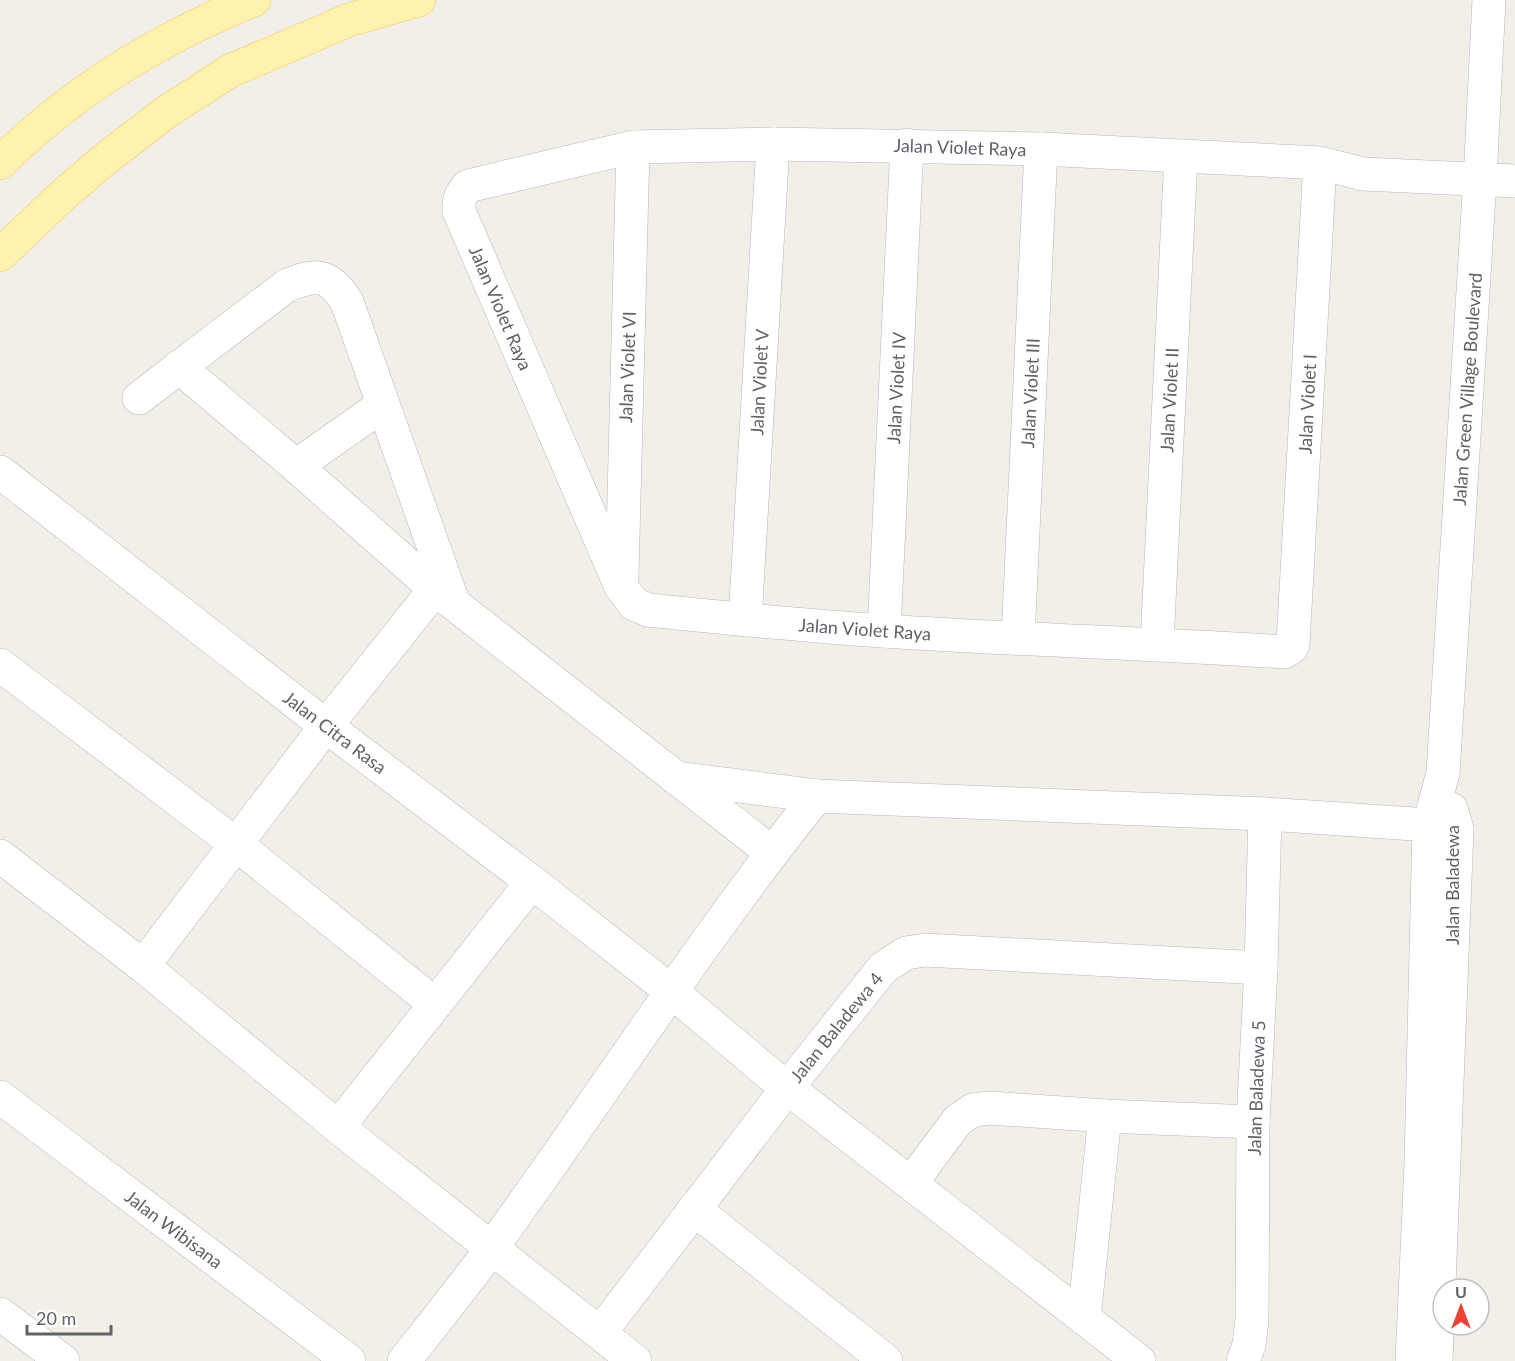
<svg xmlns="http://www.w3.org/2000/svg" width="1515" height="1361" font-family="Lato,sans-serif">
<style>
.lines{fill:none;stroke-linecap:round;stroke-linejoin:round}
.street-casing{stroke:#b5b8bc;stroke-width:34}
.primary-casing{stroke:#f2c960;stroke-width:34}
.street{stroke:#fff;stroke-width:33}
.primary{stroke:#fff2af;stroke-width:33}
.labels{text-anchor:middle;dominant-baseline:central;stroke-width:4.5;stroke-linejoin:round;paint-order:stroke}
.street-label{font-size:18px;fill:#5f6368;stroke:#fff}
</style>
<rect width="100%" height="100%" fill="#f1efe8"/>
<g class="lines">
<g class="street-casing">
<g id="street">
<path d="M 1320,163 L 1293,644 L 1291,648 L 1284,652 C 1151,643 1017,640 884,631 C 805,626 726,618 648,610 L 634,604 L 621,587 L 459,211 C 458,200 461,194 468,186 L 633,147 L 773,144 L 1041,149 L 1320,163 L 1363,174 L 1515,181"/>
<polyline points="179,367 296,466 435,589 771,852"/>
<path d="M 139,398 L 286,286 C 316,273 328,273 347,302 L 453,602"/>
<polyline points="296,466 383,405"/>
<polyline points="0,472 326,726 532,882 671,991 771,1075 1139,1361"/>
<polyline points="622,576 633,147"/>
<polyline points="745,620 773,144"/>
<polyline points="884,631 907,145"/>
<polyline points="1018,638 1041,149"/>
<polyline points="1157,643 1181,156"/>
<polyline points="0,665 236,844 435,1004"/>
<polyline points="676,778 817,796 1265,814 1429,825 1457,829"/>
<polyline points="0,856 143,966 338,1127 635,1361"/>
<polyline points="143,966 326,726 435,589"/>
<polyline points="0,1097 349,1361"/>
<polyline points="338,1127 532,882"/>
<polyline points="911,1183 958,1120 973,1110 990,1108 1105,1116 1253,1122"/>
<polyline points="694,1209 886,1361"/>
<polyline points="0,1314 63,1361"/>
<polyline points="1084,1318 1105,1116"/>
<polyline points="600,1333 788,1087 883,968 906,953 925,950 1261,968"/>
<path d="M 404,1361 C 434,1323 465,1285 493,1246 C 602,1096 701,940 817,796"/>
<polyline points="1243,1361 1249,1345 1252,1320 1253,1122 1261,968 1265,814"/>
<polyline points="1412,1361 1421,1164 1429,825 1443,773 1480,179 1489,0"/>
<polyline points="1436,1361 1457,829 1451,809"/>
</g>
</g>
<g class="primary-casing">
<g id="primary">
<path d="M 0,163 C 73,91 160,38 254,0"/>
<polyline points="0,255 62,196 104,160 165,113 230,71 349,20 419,0"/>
</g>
</g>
<use href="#street" class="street"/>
<use href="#primary" class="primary"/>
</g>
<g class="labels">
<g class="street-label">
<text transform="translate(960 147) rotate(2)">Jalan Violet Raya</text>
<text transform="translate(501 308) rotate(67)">Jalan Violet Raya</text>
<text transform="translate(627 367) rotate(-88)">Jalan Violet VI</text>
<text transform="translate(759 382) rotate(-87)">Jalan Violet V</text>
<text transform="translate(896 388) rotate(-87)">Jalan Violet IV</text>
<text transform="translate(1467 389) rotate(-86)">Jalan Green Village Boulevard</text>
<text transform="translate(1030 393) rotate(-87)">Jalan Violet III</text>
<text transform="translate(1169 400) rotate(-87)">Jalan Violet II</text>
<text transform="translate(1307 404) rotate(-87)">Jalan Violet I</text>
<text transform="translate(865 629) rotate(4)">Jalan Violet Raya</text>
<text transform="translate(335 732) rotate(37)">Jalan Citra Rasa</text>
<text transform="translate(1452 885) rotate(-90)">Jalan Baladewa</text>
<text transform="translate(836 1027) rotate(-51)">Jalan Baladewa 4</text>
<text transform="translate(1256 1088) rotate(-88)">Jalan Baladewa 5</text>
<text transform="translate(174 1229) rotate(37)">Jalan Wibisana</text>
</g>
</g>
<g transform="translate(1461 1307)"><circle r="28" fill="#ffffff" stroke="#bfc1c3" stroke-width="1.5"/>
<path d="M0-4.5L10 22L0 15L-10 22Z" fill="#ea4335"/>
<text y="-9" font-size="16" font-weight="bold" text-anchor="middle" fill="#5f6368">U</text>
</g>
<path d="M27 1325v9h84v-9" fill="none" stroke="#5f6368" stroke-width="3"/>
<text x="36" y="1325" font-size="18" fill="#5f6368" stroke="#ffffff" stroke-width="4.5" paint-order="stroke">20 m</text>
</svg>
